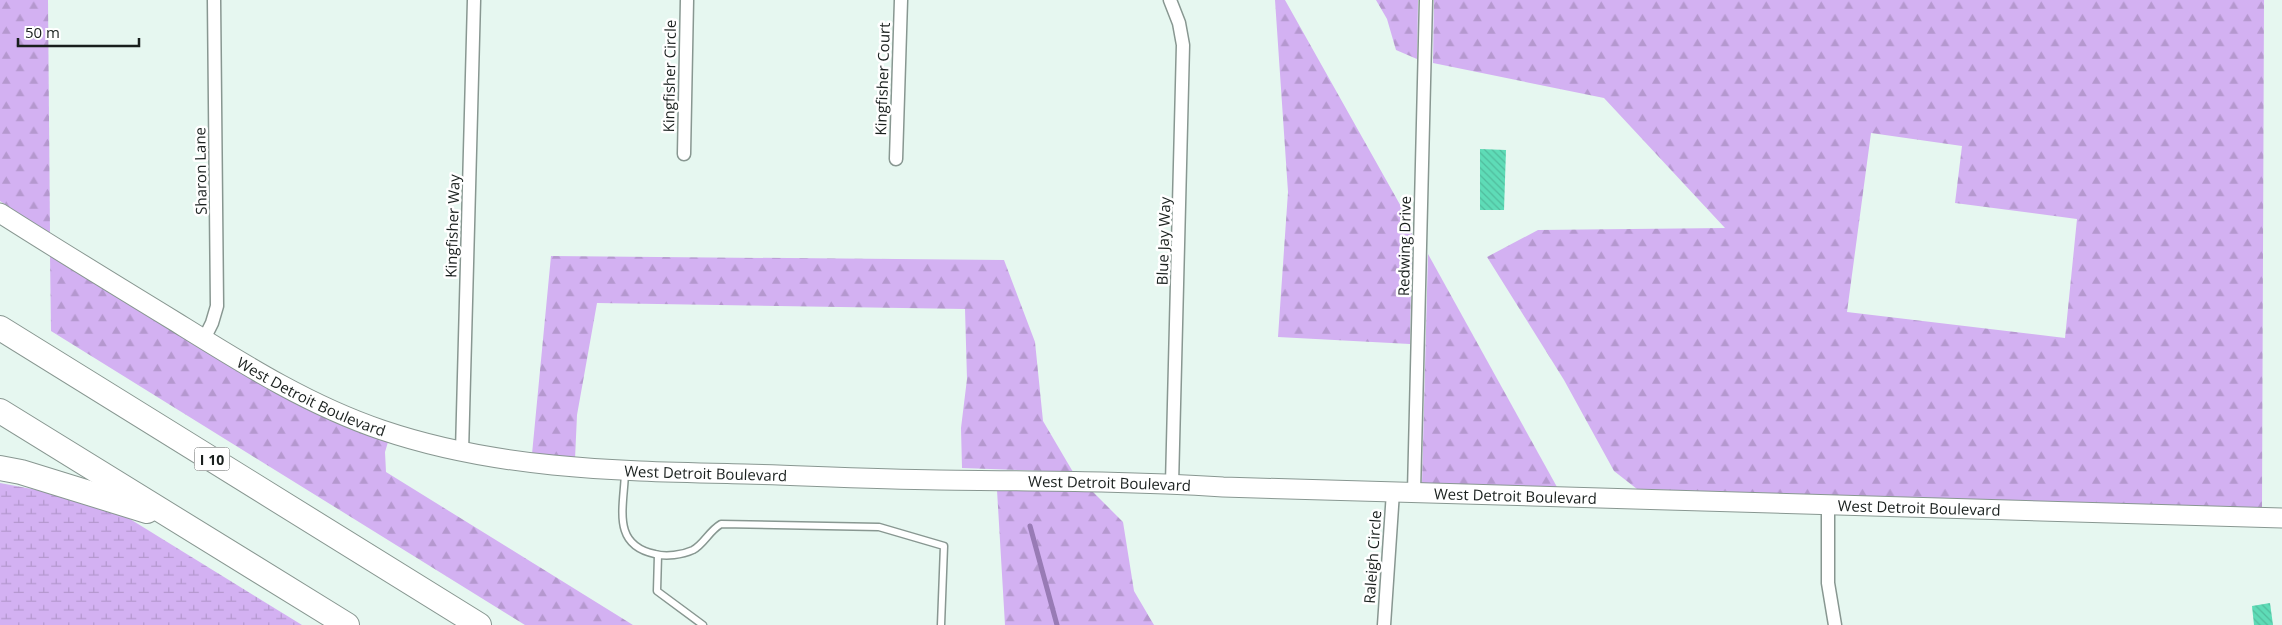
<svg xmlns="http://www.w3.org/2000/svg" width="2282" height="625" font-family="'Open Sans',sans-serif">
<style>
.forest{fill:url(#forest-firs);fill-rule:evenodd}
.wetland{fill:url(#wetland-marsh)}
.lines{fill:none;stroke-linecap:round;stroke-linejoin:round}
.stream{stroke:#987bb5;stroke-width:5}
.building{fill:url(#building-back-hatch)}
.lane-casing{stroke:#889791;stroke-width:9}
.street-casing{stroke:#889791;stroke-width:15}
.secondary-casing{stroke:#889791;stroke-width:21}
.highway-casing{stroke:#889791;stroke-width:26}
.lane{stroke:#fff;stroke-width:6}
.street{stroke:#fff;stroke-width:12}
.secondary{stroke:#fff;stroke-width:19}
.highway{stroke:#fff;stroke-width:24}
.labels{text-anchor:middle;dominant-baseline:central;stroke-width:5;stroke-linejoin:round;paint-order:stroke}
.shield{fill:#fff;stroke:#5e6261;stroke-width:1}
.shield-label{font-size:14px;font-weight:bold;fill:#191f1d}
.street-label{font-size:15px;fill:#191f1d;stroke:#fff}
</style>
<defs>
<pattern id="forest-firs" width="22" height="20" patternUnits="userSpaceOnUse" patternTransform="scale(1.25)"><rect width="22" height="20" fill="#d3b1f2"/><path d="M5 1l3.5 6h-7zM16 11l3.5 6h-7z" fill="#b598cf"/></pattern>
<pattern id="wetland-marsh" width="20" height="14" patternUnits="userSpaceOnUse" patternTransform="scale(1.25)"><rect width="20" height="14" fill="#d3b1f2"/><path d="M1 5h8M5 5V1M11 12h8M15 12V8" fill="none" stroke="#b598cf"/></pattern>
<pattern id="building-back-hatch" width="6" height="6" patternUnits="userSpaceOnUse" patternTransform="scale(1.25)"><rect width="6" height="6" fill="#5edcb7"/><path d="M-1 5l2 2M0 0l6 6M5-1l2 2" fill="none" stroke="#51bc9d"/></pattern>
</defs>
<rect width="100%" height="100%" fill="#e6f7f0"/>
<g class="forest">
<polygon points="0,0 48,0 50,234 0,201"/>
<polygon points="1275,0 1285,0 1412,226 1410,344 1278,337 1288,192"/>
<polygon points="1376,0 1418,0 1417,59 1396,50 1387,19"/>
<path d="M 1434,0 L 2264,0 L 2262,508 L 1637,489 L 1614,471 L 1564,380 L 1487,257 L 1538,230 L 1725,228 L 1604,98 L 1433,63 ZM 1871,133 L 1962,146 L 1955,203 L 2077,219 L 2065,338 L 1847,312 Z"/>
<polygon points="1428,254 1557,487 1422,483"/>
<polygon points="50,255 274,392 334,421 388,442 385,452 386,472 633,625 525,625 51,331"/>
<polygon points="551,256 1004,260 1035,342 1043,421 1073,472 962,468 961,428 967,379 965,309 597,303 577,415 575,459 532,454"/>
<polygon points="997,490 1092,491 1123,522 1134,591 1154,625 1005,625"/>
</g>
<polygon class="wetland" points="0,483 64,495 117,511 302,625 0,625"/>
<g class="lines">
<polyline class="stream" points="1030,526 1057,625"/>
</g>
<g class="building">
<polygon points="1480,149 1506,150 1504,210 1480,210"/>
<polygon points="2270,603 2273,625 2254,625 2252,606"/>
</g>
<g class="lines">
<g class="lane-casing">
<g id="lane">
<path d="M 625,472 C 624,507 611,545 655,554 C 666,557 682,555 693,550 C 704,544 709,531 721,524 L 879,527 L 944,546 L 941,625"/>
<polyline points="658,555 657,591 703,625"/>
</g>
</g>
<g class="street-casing">
<g id="street">
<polyline points="1170,0 1179,23 1183,45 1172,484"/>
<polyline points="684,154 687,0"/>
<polyline points="896,159 901,0"/>
<polyline points="204,339 212,323 217,306 214,0"/>
<polyline points="462,452 474,0"/>
<polyline points="1414,492 1426,0"/>
<polyline points="1828,504 1828,583 1835,625"/>
<polyline points="1384,625 1393,492"/>
</g>
</g>
<g class="secondary-casing">
<g id="secondary">
<path id="s1" d="M 0,213 C 58,250 117,286 176,322 C 242,363 308,405 382,430 C 500,470 622,471 745,474 C 810,476 875,479 939,480 C 1034,481 1129,481 1223,487 L 2282,518"/>
</g>
</g>
<g class="highway-casing">
<g id="highway">
<polyline points="0,328 479,625"/>
<polyline points="0,411 347,625"/>
<polyline points="0,468 21,472 147,511"/>
</g>
</g>
<use href="#lane" class="lane"/>
<use href="#street" class="street"/>
<use href="#secondary" class="secondary"/>
<use href="#highway" class="highway"/>
</g>
<g class="labels">
<rect class="shield" x="194.5" y="447.5" width="35" height="23" rx="4"/>
<g class="shield-label">
<text x="212" y="459">I 10</text>
</g>
<g class="street-label">
<text transform="translate(669 76) rotate(-89)">Kingfisher Circle</text>
<text transform="translate(882 79) rotate(-88)">Kingfisher Court</text>
<text transform="translate(200 171) rotate(-91)">Sharon Lane</text>
<text transform="translate(452 226) rotate(-88)">Kingfisher Way</text>
<text transform="translate(1163 241) rotate(-88)">Blue Jay Way</text>
<text transform="translate(1404 246) rotate(-89)">Redwing Drive</text>
<text stroke="none"><textPath href="#s1" startOffset="362">West Detroit Boulevard</textPath></text>
<text stroke="none"><textPath href="#s1" startOffset="768">West Detroit Boulevard</textPath></text>
<text stroke="none"><textPath href="#s1" startOffset="1172">West Detroit Boulevard</textPath></text>
<text stroke="none"><textPath href="#s1" startOffset="1578">West Detroit Boulevard</textPath></text>
<text stroke="none"><textPath href="#s1" startOffset="1982">West Detroit Boulevard</textPath></text>
<text transform="translate(1372 557) rotate(-86)">Raleigh Circle</text>
</g>
</g>
<path d="M18 38v8h121v-8" fill="none" stroke="#191f1d" stroke-width="2.5"/>
<text x="25" y="38" font-size="15" fill="#191f1d" stroke="#ffffff" stroke-width="4" paint-order="stroke">50 m</text>
</svg>
